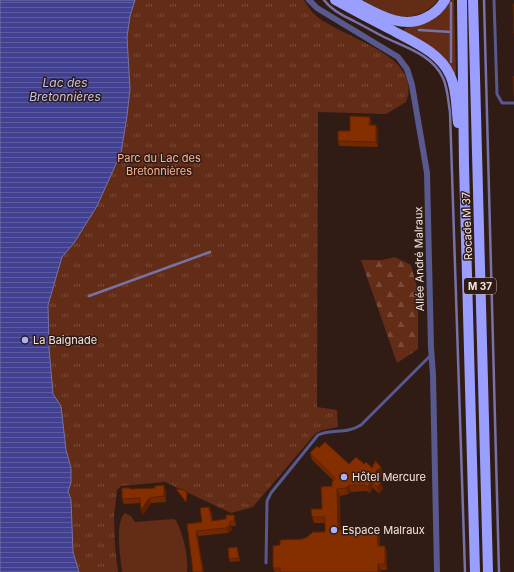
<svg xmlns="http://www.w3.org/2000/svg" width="514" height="572" font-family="Inter,sans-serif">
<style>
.grass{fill:#622c16}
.forest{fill:url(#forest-firs)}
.park{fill:url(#park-tufts)}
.water{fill:url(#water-rules);stroke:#7772a8}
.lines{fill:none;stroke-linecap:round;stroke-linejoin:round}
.stream{stroke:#7772a8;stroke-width:2.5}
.service{stroke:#57598f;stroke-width:3}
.minor{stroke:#57598f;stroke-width:6}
.trunk{stroke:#9a9efe;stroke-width:10}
.wall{fill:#722800}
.shaded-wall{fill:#5d2000}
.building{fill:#852e00;stroke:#5d2000}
.poi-dot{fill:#aab0fb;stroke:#301c15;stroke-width:1.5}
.labels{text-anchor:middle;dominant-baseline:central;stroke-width:3;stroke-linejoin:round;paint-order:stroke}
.shield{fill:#301c15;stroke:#b9a9a4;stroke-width:1}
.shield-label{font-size:10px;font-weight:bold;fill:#f4e6e1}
.park-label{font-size:11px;fill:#fdb397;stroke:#301c15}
.street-label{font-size:11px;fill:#f4e6e1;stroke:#301c15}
.poi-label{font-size:11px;fill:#f4e6e1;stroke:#301c15;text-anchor:start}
.water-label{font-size:12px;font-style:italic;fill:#bfc3f1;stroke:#301c15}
</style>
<defs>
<pattern id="forest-firs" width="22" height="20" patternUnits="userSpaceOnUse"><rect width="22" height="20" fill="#622c16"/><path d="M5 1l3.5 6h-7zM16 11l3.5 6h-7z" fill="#794b38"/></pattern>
<pattern id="park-tufts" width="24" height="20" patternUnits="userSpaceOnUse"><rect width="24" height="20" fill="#622c16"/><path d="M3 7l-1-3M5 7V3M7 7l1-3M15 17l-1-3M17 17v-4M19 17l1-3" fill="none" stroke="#794b38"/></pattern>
<pattern id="water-rules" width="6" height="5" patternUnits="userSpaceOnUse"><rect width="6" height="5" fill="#424090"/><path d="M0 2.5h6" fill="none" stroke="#5e5c9f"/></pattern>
</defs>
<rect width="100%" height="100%" fill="#301c15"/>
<g class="grass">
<path d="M 363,0 L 438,0 C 428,14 408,21 391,14 C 381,11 372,5 363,0 Z"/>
<polygon points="450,0 454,0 456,73 455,74 450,66 403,32 405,28 416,26 448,4"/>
<path d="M 125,513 L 131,516 L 135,522 L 173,519 L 176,520 C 183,534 189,557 187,572 L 122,572 C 121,558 114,523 125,513 Z"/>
</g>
<polygon class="forest" points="395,257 411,265 418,291 418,349 397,363 361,260 382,260"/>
<path class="park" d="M 0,0 L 304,0 C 307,4 309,9 313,13 C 338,38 425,53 406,102 L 386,114 L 318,112 L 317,407 L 337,410 L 338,427 L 322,430 L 315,434 L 253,507 L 231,513 L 165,482 L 121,486 L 117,490 L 114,516 L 115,546 L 118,572 L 0,572 Z"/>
<polygon class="water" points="0,0 135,0 130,16 127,37 130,89 127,116 121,153 97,206 74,243 62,257 48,305 49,348 53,394 61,406 66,450 71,468 71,483 68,491 71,500 73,552 79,572 0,572"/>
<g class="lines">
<g class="stream">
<path d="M 324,0 C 331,10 343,16 354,21 C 364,26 374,32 384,37 C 405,47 433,55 443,78 C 448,89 448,101 450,112 L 465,572"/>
<polyline points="484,0 499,572"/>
<polyline points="451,3 451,32"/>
<polyline points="419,30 451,32 451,62"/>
<polyline points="89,296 210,252"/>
</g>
<g class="service">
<polyline points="494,0 497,94 502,103 514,103"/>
<path d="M 266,563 L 267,501 L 271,493 L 318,435 C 333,428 345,435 361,425 L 431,355"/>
</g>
<polyline class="minor" points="309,0 317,8 398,57 407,69 412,85 427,173 431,347 433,375 437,572"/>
<g class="trunk">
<path d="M 335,0 C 353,10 372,20 390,29 C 411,41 439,51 450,75 C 457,90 456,107 458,123"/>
<path d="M 351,0 C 375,12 401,31 427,17 C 435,13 441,7 445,0"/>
<polyline points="462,0 464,165 475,572"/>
<polyline points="473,0 488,572"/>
</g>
</g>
<g class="wall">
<polygon points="370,117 371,122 371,125 378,130 378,147 339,146 338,141 350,131"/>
<polygon points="319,448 349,464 364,464 372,468 377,463 381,467 383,473 379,478 379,481 381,483 383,489 379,494 373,488 370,493 366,491 351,492 348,494 340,496 340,530 377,530 380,536 380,546 387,552 387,570 381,570 381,572 275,572 273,568 280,545 303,539 325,532 325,523 314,523 312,517 322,509 332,486 333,480 312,460 310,453"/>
<polygon points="130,489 166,491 166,502 151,503 143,515 141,503 124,504 122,499"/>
<polygon points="211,511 213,521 226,519 234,515 235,519 236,526 231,526 232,530 228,533 198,536 187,524 202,522"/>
<polygon points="237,547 238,550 240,561 230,562 229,559"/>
</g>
<g class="shaded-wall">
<polygon points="370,117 371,122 371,130 369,125"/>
<polygon points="376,125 378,130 378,147 376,142"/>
<polygon points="381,467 383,473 379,478 379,485 381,483 383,489 379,494 377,487 376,471"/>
<polygon points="371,482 373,488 370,493 368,487"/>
<polygon points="164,485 166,491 166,502 164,496"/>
<polygon points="349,485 351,492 348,494 346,488"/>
<polygon points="337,489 340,496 341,536 338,530"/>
<polygon points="149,498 151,503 143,515 141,510"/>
<polygon points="209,507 211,511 213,525 212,521"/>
<polygon points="234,515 235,519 236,526 234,521"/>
<polygon points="230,521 231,526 232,530 228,533 226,528"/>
<polygon points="377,530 380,536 380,553 378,546"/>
<polygon points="196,531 198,536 204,572 203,572"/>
<polygon points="385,546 387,552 387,570 385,564"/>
<polygon points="378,564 381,570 381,572 378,572"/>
</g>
<g class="building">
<polygon points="513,4 514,4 514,33"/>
<polygon points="514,76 514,96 513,77"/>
<polygon points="350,116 370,117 369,125 376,125 376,142 338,141 338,131 350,131"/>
<polygon points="325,442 349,464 356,457 364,464 366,462 372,468 376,460 376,462 381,467 376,471 377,479 381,483 377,487 371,482 368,487 364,485 349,485 346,488 337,489 338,530 377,530 378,546 385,546 385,564 378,564 378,572 280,572 280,568 273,568 273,546 280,545 280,540 303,539 303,538 306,538 313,532 325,532 325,517 312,517 311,509 322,509 321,487 332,486 332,482 335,478 310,453 317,446 319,448"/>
<polygon points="164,485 164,496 149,498 141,510 140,498 122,499 122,488 130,488 130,489 155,488 155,486"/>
<polygon points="176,489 185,490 187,494 186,502"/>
<polygon points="209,507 212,521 226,519 226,515 234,515 234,521 230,521 230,525 226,528 196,531 203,572 193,572 187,524 202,522 200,508"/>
<polygon points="237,547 239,558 229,559 228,548"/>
</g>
<g class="poi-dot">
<circle cx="25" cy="340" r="4"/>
<circle cx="344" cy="477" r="4"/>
<circle cx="334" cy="530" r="4"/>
</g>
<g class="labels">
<rect class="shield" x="464" y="278" width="32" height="16" rx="3"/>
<g class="shield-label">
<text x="480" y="286">M 37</text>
</g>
<g class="park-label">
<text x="159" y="158">Parc du Lac des<tspan x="159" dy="13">Bretonnières</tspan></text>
</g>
<g class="street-label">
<text transform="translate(467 226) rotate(-92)">Rocade M 37</text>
<text transform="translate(419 259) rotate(-91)">Allée André Malraux</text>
</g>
<g class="poi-label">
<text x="33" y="340">La Baignade</text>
<text x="352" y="477">Hôtel Mercure</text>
<text x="342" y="530">Espace Malraux</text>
</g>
<g class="water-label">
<text x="65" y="82">Lac des<tspan x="65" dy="14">Bretonnières</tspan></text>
</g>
</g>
</svg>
